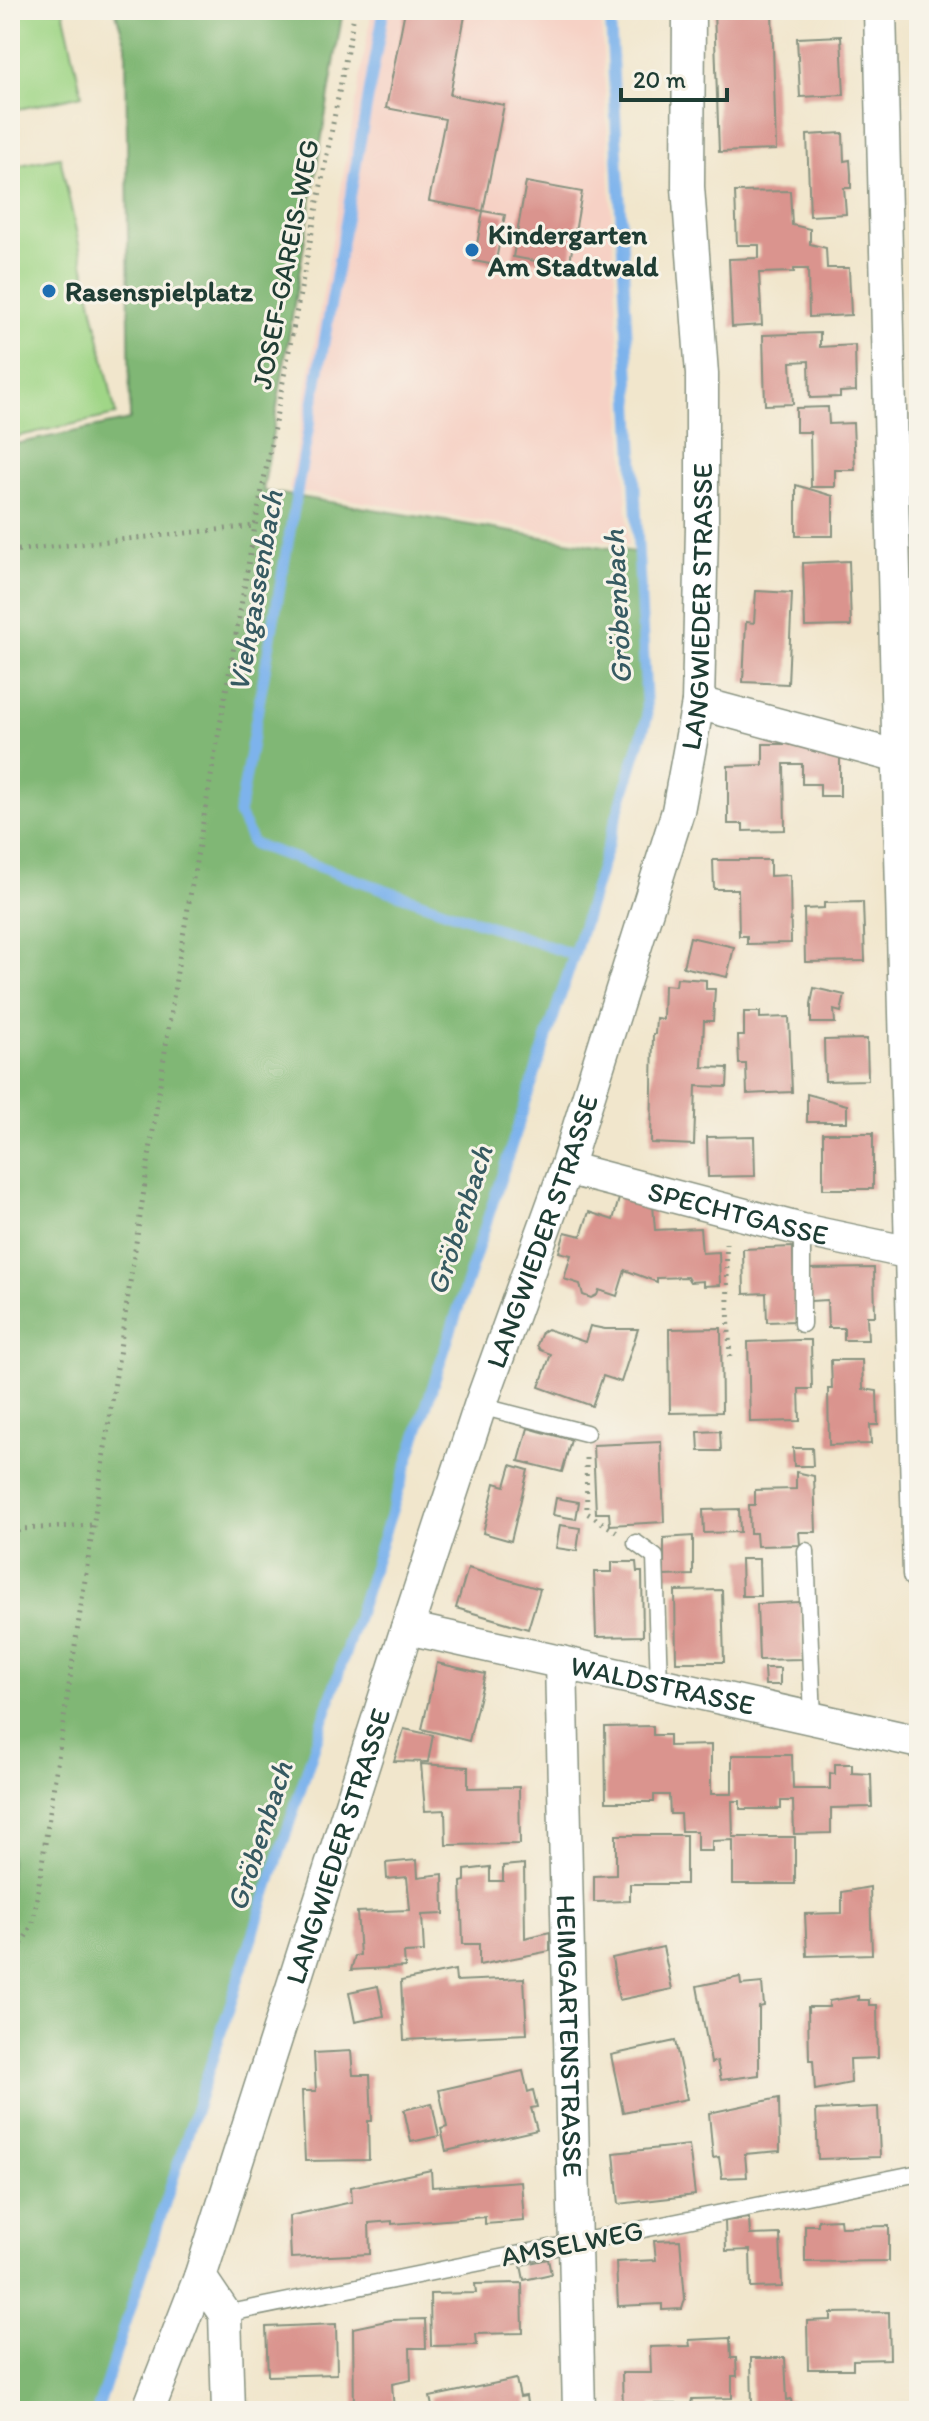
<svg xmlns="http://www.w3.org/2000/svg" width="929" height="2421" font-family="Itim,sans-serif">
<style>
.built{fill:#f6d1c5}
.green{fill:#a0d687;stroke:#608a5e;stroke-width:2}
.forest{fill:#80b774;stroke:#507a54;stroke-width:2}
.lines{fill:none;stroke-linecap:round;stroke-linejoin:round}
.stream{stroke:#7db3ec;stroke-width:11}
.building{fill:#da948e}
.lane-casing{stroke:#889280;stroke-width:19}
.street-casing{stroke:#889280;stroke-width:35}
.path{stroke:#889280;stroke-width:5;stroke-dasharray:2 6;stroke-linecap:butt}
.lane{stroke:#fff;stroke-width:16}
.street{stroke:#fff;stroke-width:32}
.poi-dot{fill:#1f6fb2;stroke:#f7f3e8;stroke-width:3}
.labels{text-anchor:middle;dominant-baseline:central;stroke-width:6;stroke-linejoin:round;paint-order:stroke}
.poi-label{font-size:28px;font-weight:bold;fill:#1f3d34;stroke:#f7f3e8;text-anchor:start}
.street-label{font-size:28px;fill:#1f3d34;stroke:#f7f3e8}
.water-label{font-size:30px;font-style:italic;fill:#365a62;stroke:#f7f3e8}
</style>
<rect width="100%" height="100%" fill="#f7f3e8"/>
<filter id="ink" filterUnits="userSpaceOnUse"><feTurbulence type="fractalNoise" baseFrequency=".0125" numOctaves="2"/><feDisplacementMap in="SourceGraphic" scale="16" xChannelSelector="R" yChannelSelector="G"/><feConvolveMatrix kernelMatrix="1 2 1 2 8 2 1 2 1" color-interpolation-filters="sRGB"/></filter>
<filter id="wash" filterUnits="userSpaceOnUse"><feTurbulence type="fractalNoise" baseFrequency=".006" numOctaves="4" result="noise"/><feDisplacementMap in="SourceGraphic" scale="32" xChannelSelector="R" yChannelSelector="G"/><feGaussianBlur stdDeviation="1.8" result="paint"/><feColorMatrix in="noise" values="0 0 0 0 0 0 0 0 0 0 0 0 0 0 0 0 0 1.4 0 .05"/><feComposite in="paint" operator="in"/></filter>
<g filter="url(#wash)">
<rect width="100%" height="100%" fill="#f1e6cc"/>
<polygon class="built" points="372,10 601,10 629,545 289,490"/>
<g class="green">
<polygon points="10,10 63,10 82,95 10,111"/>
<polygon points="60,157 116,415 10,438 10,167"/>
</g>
<polygon class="forest" points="115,10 343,10 263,491 640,553 647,718 574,955 97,2411 10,2411 10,445 130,420 126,45"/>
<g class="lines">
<g class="stream">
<polyline points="384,10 239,814 253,844 574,955"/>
<polyline points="97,2411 574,955 647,718 610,10"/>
</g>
</g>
<g id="blocks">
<g class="building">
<polygon points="405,10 436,10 465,16 450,95 504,105 483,211 429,201 445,119 386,108"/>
<polygon points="714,10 772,10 776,150 719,152"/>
<polygon points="841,36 844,95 800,97 797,38"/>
<polygon points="843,133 844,161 850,160 851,174 851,188 844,188 846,214 810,216 807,135"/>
<polygon points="526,182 582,192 569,267 513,257"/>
<polygon points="790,191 792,225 810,229 810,244 826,248 827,268 849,268 851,315 809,317 808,269 794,269 794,272 759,273 762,325 732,327 729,259 759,258 759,245 737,245 735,192"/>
<polygon points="483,211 505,215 495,265 474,261"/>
<polygon points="820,333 820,347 855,345 856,391 840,392 840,397 810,398 809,361 791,362 793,404 765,405 763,335"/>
<polygon points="828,407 829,424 853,423 855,470 835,470 835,487 811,487 810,432 796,432 796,408"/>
<polygon points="796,485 833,496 833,536 796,536"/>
<polygon points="849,561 851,626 805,627 803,563"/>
<polygon points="756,591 792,593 788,684 743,682 746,622 754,623"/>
<polygon points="763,744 802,744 840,750 840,796 820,796 820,784 802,784 802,764 784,764 785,830 743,831 743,824 728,824 728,766 763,765"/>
<polygon points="713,860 770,860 770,876 790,875 791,943 747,944 747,936 739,936 738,889 714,889"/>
<polygon points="863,902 865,961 805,962 804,909 824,908 824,903"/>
<polygon points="690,937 734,947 727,977 683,967"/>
<polygon points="677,978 706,980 706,989 715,989 713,1021 704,1021 702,1067 728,1068 727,1087 696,1086 694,1145 651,1143 653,1034 655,1034 656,1018 663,1019 664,985 676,986"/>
<polygon points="814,988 845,995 841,1012 834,1010 835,1023 811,1023 811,1004"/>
<polygon points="744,1012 760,1012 760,1018 789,1017 792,1092 747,1094 746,1064 739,1064 738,1036 744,1036"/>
<polygon points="867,1039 868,1080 825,1081 824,1040"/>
<polygon points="807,1094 847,1105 847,1122 807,1122"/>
<rect x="823" y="1133" width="50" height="56"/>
<polygon points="754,1136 755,1176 708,1177 707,1137"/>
<polygon points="620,1195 653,1205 655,1230 700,1228 702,1253 719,1252 720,1285 703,1286 703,1281 690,1282 687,1277 657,1278 657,1282 625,1270 617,1296 599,1290 597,1295 591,1298 583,1295 580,1284 564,1279 571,1255 559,1252 565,1232 581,1236 589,1212 613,1220"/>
<polygon points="793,1247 795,1321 767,1322 766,1293 744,1294 743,1249"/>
<polygon points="874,1268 875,1316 867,1316 868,1340 844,1340 844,1328 828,1328 827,1300 810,1301 809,1269"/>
<polygon points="590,1326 605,1329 638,1329 621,1382 603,1376 592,1406 539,1387 551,1354 540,1350 537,1345 542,1332 547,1329 585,1342"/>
<polygon points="721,1328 722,1412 670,1413 669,1329"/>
<polygon points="798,1340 811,1340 812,1389 799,1389 800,1421 750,1422 748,1342"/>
<polygon points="831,1360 862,1360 863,1389 877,1391 878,1425 870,1425 871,1444 829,1445 828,1389 832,1389"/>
<polygon points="528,1428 571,1440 562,1472 519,1461"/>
<polygon points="720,1431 721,1451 699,1451 698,1432"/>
<polygon points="661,1442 664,1522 610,1525 609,1513 596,1513 593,1445"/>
<polygon points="793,1448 812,1448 813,1466 794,1466"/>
<polygon points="511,1465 528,1470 511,1541 483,1533 495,1483 505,1486"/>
<polygon points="796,1472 814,1476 816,1532 799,1532 800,1545 757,1546 756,1533 750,1533 749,1505 755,1505 755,1490 796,1489"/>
<polygon points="556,1498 579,1502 576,1519 553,1515"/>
<polygon points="739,1509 740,1532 704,1533 703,1510"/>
<polygon points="560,1525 580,1528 577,1551 556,1548"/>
<polygon points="693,1536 693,1575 664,1576 664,1538"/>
<polygon points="741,1559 759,1559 760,1596 742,1596"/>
<polygon points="612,1562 636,1562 637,1572 642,1572 643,1636 596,1637 594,1572 612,1572"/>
<polygon points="468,1568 540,1589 528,1629 456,1608"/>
<polygon points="722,1590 724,1662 676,1662 675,1591"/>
<polygon points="800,1602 802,1659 759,1660 757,1604"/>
<polygon points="437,1663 485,1674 469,1741 422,1729"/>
<polygon points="764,1668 780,1668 780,1685 765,1685"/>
<polygon points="653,1726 653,1735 669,1735 669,1746 711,1745 711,1794 732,1794 732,1755 792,1755 793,1789 830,1789 830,1773 835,1774 835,1764 852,1764 852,1773 871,1774 872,1807 831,1808 831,1833 794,1834 793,1801 781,1801 781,1809 740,1809 740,1801 732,1801 733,1837 795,1837 795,1884 733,1884 733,1840 712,1841 712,1851 697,1851 697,1831 681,1831 680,1814 670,1814 669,1795 654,1795 654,1802 606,1802 605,1727"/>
<polygon points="404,1729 433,1735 428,1762 394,1761"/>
<polygon points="421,1764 468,1767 468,1788 519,1787 520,1844 446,1845 445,1810 425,1811"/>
<polygon points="616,1835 686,1835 686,1884 630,1884 630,1901 594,1902 594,1876 616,1875"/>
<polygon points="417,1860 418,1877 443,1874 444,1914 422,1915 424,1952 404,1953 405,1967 351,1970 355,1956 360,1955 357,1912 410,1910 407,1877 387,1879 386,1863"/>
<polygon points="524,1864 525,1938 550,1932 550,1951 479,1965 479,1944 463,1944 461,1882 465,1881 465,1870 490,1867 490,1881 503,1881 503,1866"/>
<polygon points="870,1887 872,1954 807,1956 805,1914 842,1913 842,1892"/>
<polygon points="663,1947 672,1989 619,2000 612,1958"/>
<polygon points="455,1970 456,1981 524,1978 527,2034 404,2040 401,1981"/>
<polygon points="740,1977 741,1985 762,1983 764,2006 759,2007 759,2075 721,2080 717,2061 711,2063 697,1986"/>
<polygon points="378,1986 384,2016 355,2022 349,1992"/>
<polygon points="858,1996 858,2000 869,2000 869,2005 877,2005 878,2058 850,2059 851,2083 815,2090 813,2060 809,2060 808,2007 829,2007 829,2001"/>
<polygon points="675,2041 687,2099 623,2112 611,2055"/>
<polygon points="351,2051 353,2075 370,2075 372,2121 368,2121 369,2160 305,2161 302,2091 316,2091 314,2053"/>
<polygon points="523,2071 528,2092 533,2090 537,2107 531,2108 537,2130 446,2151 441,2129 447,2127 439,2090"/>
<polygon points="779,2098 780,2151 745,2154 747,2177 722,2178 719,2157 713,2158 709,2113"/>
<polygon points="432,2103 439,2136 411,2142 404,2110"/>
<polygon points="878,2107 880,2157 818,2159 816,2110"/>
<polygon points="689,2145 695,2195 619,2204 614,2153"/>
<polygon points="431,2170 432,2187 521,2181 524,2221 485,2224 485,2217 392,2224 392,2221 369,2223 370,2254 291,2258 289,2216 352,2202 351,2187"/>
<polygon points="749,2218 750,2235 780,2234 782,2287 751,2288 750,2250 726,2251 725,2221"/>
<polygon points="840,2219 841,2227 889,2226 889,2261 805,2262 805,2225 818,2225 818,2220"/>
<polygon points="680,2240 685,2299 682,2309 662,2310 662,2304 618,2306 616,2262 656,2260 654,2241"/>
<polygon points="548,2259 551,2274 524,2280 521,2265"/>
<polygon points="522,2283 523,2333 476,2334 477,2345 431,2346 430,2294 476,2293 475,2284"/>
<polygon points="889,2312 890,2359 853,2360 853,2369 808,2369 807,2321 831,2320 831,2313"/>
<polygon points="425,2319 426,2348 410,2348 411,2380 392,2384 394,2411 354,2411 353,2328 391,2320"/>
<polygon points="336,2324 337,2374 268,2376 266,2327"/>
<polygon points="730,2338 731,2358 736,2358 737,2376 732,2376 732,2398 692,2399 691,2404 652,2404 652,2411 623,2411 622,2373 651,2373 650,2347 690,2346 689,2340"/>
<polygon points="751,2358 785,2358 787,2400 791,2399 792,2411 737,2411 752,2407"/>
<polygon points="516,2379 520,2397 526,2396 528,2411 433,2411 430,2397"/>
</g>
</g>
</g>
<g filter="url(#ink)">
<use href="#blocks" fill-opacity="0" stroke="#889280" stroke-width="2"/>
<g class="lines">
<g class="lane-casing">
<g id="lane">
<polyline points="802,1324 802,1230"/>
<polyline points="480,1406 586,1433"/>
<polyline points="636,1543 655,1557 659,1684"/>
<polyline points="806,1551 813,1718"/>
<polyline points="225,2314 919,2173"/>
</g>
</g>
<g class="street-casing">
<g id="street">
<polyline points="880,10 919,1574"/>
<polyline points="698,703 899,757"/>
<path id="s1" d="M 566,1168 L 802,1230 L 911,1253"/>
<path id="s2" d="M 407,1628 L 919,1742"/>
<path id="s3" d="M 561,1662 L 579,2411"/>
<polyline points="200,2277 225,2314 228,2411"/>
<path id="s4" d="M 148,2411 L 200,2277 L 407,1628 L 480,1406 L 566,1168 L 678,811 L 698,703 L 702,527 L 702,374 L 688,187 L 689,10"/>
</g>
</g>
<g class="path">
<polyline points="10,551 255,526"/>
<polyline points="726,1243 730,1362"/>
<polyline points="586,1458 587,1513 617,1532"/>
<polyline points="10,1534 22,1529 92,1525"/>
<polyline points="10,1965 33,1923 179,959 255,526 355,10"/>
</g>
<use href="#lane" class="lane"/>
<use href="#street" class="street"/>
</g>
</g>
<g class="poi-dot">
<circle cx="472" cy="250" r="8"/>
<circle cx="49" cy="291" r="8"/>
</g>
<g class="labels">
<g class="poi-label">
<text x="488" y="234">Kindergarten<tspan x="488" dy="32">Am Stadtwald</tspan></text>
<text x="65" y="291">Rasenspielplatz</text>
</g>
<g class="street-label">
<text transform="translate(285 264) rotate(-79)">JOSEF-GAREIS-WEG</text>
<text stroke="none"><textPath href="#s4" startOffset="1892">LANGWIEDER STRASSE</textPath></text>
<text stroke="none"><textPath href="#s1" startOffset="178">SPECHTGASSE</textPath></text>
<text stroke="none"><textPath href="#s4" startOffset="1244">LANGWIEDER STRASSE</textPath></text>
<text stroke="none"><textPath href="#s2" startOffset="262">WALDSTRASSE</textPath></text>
<text stroke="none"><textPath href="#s4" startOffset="596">LANGWIEDER STRASSE</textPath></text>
<text stroke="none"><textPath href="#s3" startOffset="374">HEIMGARTENSTRASSE</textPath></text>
<text transform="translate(572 2243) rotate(-11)">AMSELWEG</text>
</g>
<g class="water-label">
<text transform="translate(255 591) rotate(-80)">Viehgassenbach</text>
<text transform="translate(617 607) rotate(-93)">Gröbenbach</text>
<text transform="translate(459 1220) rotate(-72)">Gröbenbach</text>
<text transform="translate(259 1836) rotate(-72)">Gröbenbach</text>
</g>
</g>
<rect width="929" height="2421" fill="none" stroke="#f7f3e8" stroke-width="40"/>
<path d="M621 88v12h106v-12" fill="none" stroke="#1f3d34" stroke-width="4"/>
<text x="633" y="88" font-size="24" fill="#1f3d34" stroke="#f7f3e8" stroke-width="6" paint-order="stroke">20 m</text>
</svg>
